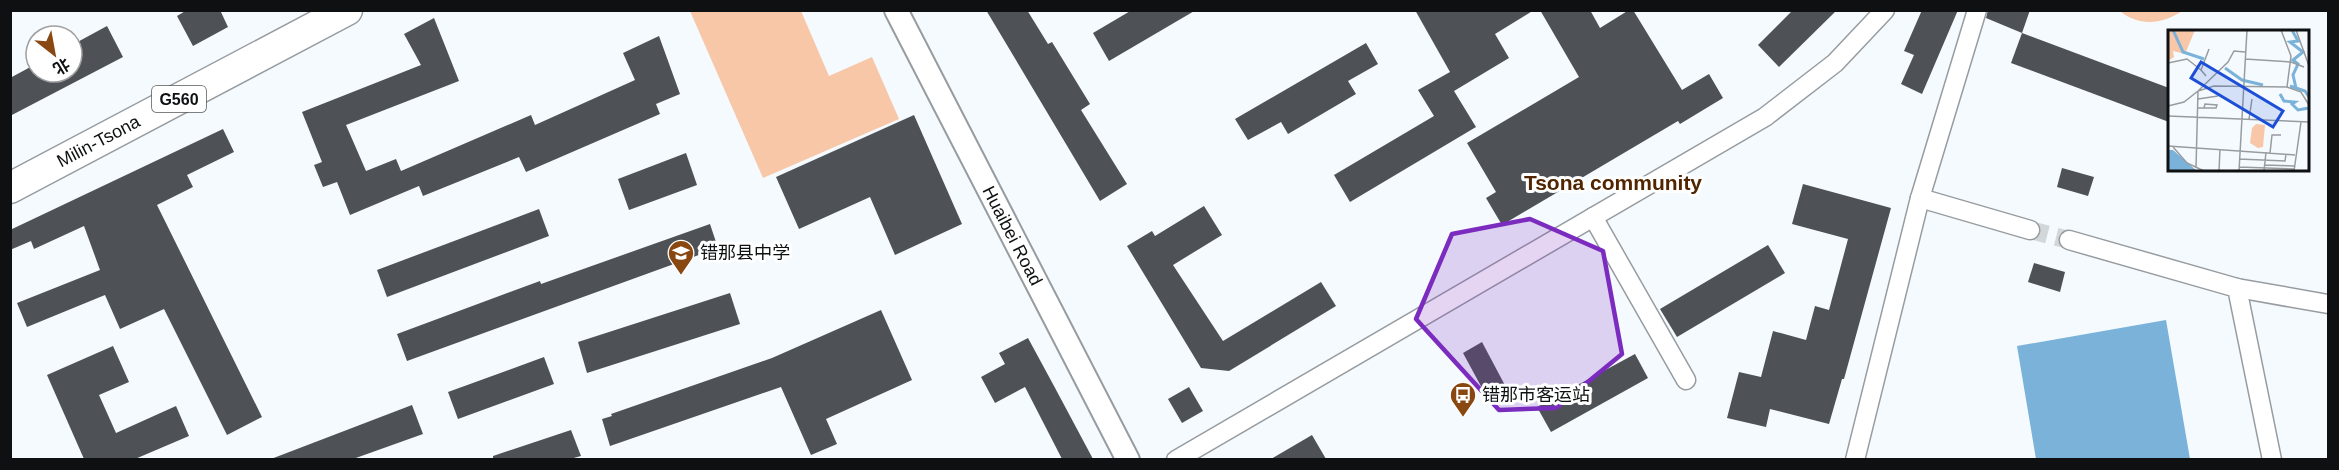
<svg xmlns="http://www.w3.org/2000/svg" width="2339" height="470" font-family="Helvetica,'Noto Sans SC',sans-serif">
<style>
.green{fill:#f7c7a8}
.water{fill:#7ab2d9}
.building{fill:#4e5256}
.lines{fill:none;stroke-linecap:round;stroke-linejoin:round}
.minor-tunnel{stroke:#d2d7da;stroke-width:18;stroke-dasharray:18 9;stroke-linecap:butt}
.minor-casing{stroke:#979ca0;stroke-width:21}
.tertiary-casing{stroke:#979ca0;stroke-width:26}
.trunk-casing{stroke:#979ca0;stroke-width:33}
.minor{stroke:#fff;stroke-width:18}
.tertiary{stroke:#fff;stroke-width:22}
.trunk{stroke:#fff;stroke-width:30}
.marked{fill:#7b2cbf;fill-opacity:0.2;stroke:#7b2cbf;stroke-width:4.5;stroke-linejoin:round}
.labels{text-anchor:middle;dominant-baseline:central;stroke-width:6;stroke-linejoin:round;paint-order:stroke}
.shield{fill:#fff;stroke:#565858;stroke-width:1.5}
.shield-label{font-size:16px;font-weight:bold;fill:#0e1011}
.street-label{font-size:18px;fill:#0e1011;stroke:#fff}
.poi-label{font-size:18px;fill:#0e1011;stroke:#fff;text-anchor:start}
.quarter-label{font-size:21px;font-weight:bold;fill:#512500;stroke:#fff}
.inset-river{fill:none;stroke:#7ab2d9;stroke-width:3}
.inset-road{fill:none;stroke:#989c9f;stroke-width:1.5}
.view{fill:#1d4ed8;fill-opacity:0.15;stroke:#1d4ed8;stroke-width:3}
.inset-edge{fill:none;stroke:#0e1011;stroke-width:3}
</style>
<rect width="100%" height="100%" fill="#f4fafe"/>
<g class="green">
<polygon points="690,11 801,11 829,76 872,57 899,119 763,178"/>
<path d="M 2120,11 L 2182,11 C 2163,24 2139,27 2120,11 Z"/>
</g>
<polygon class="water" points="2166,320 2190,459 2036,459 2017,346"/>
<g class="building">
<polygon points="187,10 220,10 228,27 193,46 177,16"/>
<polygon points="986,10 1027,10 1048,44 1052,42 1090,104 1081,110 1127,184 1100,201"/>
<polygon points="1132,10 1196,10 1109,61 1093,33"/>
<polygon points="1415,10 1534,10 1495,34 1509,58 1454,91 1476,127 1350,202 1334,175 1434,116 1418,90 1450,72"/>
<polygon points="1540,10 1590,10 1600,28 1629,10 1633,10 1682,90 1709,74 1723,98 1680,124 1678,121 1502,225 1486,198 1496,192 1467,143 1579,77"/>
<polygon points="1793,10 1837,10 1779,67 1758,45"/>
<polygon points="1922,10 1958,10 1922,94 1901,84 1914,55 1904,51"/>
<polygon points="1988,10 2030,10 2022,33 1986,18"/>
<polygon points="434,18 459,81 346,125 366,171 396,159 401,171 531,115 535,125 635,80 623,53 659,36 680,94 656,104 660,114 526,172 519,157 423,196 419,186 350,215 337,182 323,187 314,165 322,162 302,112 421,65 404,34"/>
<polygon points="107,26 123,57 10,116 10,78 36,64 36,72 72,72 72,45"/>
<polygon points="2022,33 2169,88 2169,122 2011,63"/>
<polygon points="1366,43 1378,64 1348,81 1356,94 1288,134 1281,122 1248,140 1235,119"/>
<polygon points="914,115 962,224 895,255 870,197 799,229 776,177"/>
<polygon points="223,129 234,152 187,175 193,187 157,205 262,417 227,435 164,309 120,329 105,295 27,327 17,303 100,270 84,226 34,249 31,241 10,250 10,230"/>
<polygon points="686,153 697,185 629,210 618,179"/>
<polygon points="2062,168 2094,177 2088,196 2057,187"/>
<polygon points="1803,184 1891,208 1844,379 1842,379 1829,424 1770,409 1766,427 1727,418 1739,372 1761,377 1773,331 1806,340 1815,306 1829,310 1848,239 1792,224"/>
<polygon points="1204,206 1222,235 1173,265 1223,341 1321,282 1336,306 1229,371 1201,368 1127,246 1152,231 1155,236"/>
<polygon points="539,209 549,236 387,297 377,270"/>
<polygon points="710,224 718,248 407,361 397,334 540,281 541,284"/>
<polygon points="1768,245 1785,273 1677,337 1660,309"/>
<polygon points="2034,263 2065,272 2060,292 2028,282"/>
<polygon points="730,293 740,324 587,373 578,342"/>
<polygon points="881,310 912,380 826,419 837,444 811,455 781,387 610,446 602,419 612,416 611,414 772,358"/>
<polygon points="1028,338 1054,386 1093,459 1062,459 1025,387 995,403 981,377 1005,364 999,353"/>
<polygon points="1482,342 1508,391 1489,401 1463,353"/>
<polygon points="113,346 129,382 99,395 116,433 176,406 189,436 135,459 84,459 47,375"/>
<polygon points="1635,354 1648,378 1551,432 1537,407"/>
<polygon points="544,357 554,384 458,419 448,392"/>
<polygon points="1189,387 1203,411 1182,423 1168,399"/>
<polygon points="412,405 423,434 353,459 271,459"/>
<polygon points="571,430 581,456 570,459 493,459 493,456"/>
<polygon points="1312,435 1326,459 1271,459"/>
</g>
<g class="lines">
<polyline class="minor-tunnel" points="2030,230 2069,240"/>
<g class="minor-casing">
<g id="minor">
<polyline points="1920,198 2030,230"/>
<polyline points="1593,217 1686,380"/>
<polyline points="2069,240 2237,288 2272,460"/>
<polyline points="2237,288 2328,304"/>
<polyline points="1176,460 1765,117 1835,63 1885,10"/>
<polyline points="1855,460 1920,198 1977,10"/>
</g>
</g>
<g class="tertiary-casing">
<g id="tertiary">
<path id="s1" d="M 896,10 L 1128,460"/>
</g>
</g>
<g class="trunk-casing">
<g id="trunk">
<path id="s2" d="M 10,188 L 347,10"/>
</g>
</g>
<use href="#minor" class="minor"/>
<use href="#tertiary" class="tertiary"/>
<use href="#trunk" class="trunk"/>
</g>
<path class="marked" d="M 1530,219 L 1603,251 L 1622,354 L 1556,408 L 1499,410 L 1416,319 L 1452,234 Z"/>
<defs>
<g id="school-pin" transform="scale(1.35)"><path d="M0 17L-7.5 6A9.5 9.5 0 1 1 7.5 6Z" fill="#894812" stroke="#fff"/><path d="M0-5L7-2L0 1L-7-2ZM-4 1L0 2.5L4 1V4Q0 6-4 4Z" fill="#fff"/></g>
<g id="bus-pin" transform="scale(1.35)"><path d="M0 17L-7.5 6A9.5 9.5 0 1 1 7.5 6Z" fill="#894812" stroke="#fff"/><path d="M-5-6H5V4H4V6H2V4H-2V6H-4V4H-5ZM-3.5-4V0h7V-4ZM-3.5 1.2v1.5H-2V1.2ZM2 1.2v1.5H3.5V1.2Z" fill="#fff"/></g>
</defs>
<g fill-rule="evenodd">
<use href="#school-pin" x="681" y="253"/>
<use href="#bus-pin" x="1463" y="395"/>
</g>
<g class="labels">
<rect class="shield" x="152" y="86" width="54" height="26" rx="4.5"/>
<g class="shield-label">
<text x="179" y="99">G560</text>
</g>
<g class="street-label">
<text stroke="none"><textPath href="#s2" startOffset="100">Milin-Tsona</textPath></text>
<text stroke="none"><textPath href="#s1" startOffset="254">Huaibei Road</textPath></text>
</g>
<g class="poi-label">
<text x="700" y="253">错那县中学</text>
<text x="1482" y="395">错那市客运站</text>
</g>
<g class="quarter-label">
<text x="1613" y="182">Tsona community</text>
</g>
</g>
<g transform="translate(2168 30)">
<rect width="141" height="141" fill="#f4fafe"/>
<path d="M 0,0 L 27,0 L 17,24 L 5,21 L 6,27 L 0,31 ZM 88,94 L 97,95 L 95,117 L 90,118 L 82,113 L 84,98 Z" fill="#f7c7a8"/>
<path d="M 0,120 L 5,120 L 29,141 L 0,141 Z" fill="#7ab2d9"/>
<path class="inset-river" d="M 5,0 L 15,22 L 36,29M 124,0 L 130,11 L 122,12 L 135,22 L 125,30 L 130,34 L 125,45 L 128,58M 57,38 L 74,50 L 95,55M 122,56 L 137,61 L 141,67M 112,64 L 116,71 L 127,72 L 124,74 L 130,80 L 141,78"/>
<path class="inset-road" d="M 113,0 L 123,26 L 119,57M 128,0 L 141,36M 77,29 L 123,32 L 136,37M 0,33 L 19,29 L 33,40M 38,46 L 33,40 L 41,19M 30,61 L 46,56 L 119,57 L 133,62 L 141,75M 30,69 L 50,66M 0,76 L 16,72 L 30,61 L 60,32 L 66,21 L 77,22M 30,78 L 48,78 L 49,75 L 37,74 L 36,78M 0,86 L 141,92M 81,89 L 84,69M 0,116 L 127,125M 5,117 L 19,133 L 36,141M 102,123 L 104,105 L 113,105M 71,129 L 117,131 L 118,124M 97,135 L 126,136M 71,137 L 126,139M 28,138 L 30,61M 51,141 L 52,119M 71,141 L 79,0M 96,141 L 98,122M 126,141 L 133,92"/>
<path class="view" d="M 33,32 L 115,81 L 105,97 L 23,48 Z"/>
<rect width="141" height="141" class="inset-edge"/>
</g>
<rect width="2339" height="470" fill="none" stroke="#0e1011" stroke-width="24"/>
<g transform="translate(54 54) rotate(149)"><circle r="28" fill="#ffffff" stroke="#9f9fa0" stroke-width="1.5"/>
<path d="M0-4.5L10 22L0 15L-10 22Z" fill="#894812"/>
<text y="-9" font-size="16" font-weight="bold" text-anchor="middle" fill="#0e1011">北</text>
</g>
</svg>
